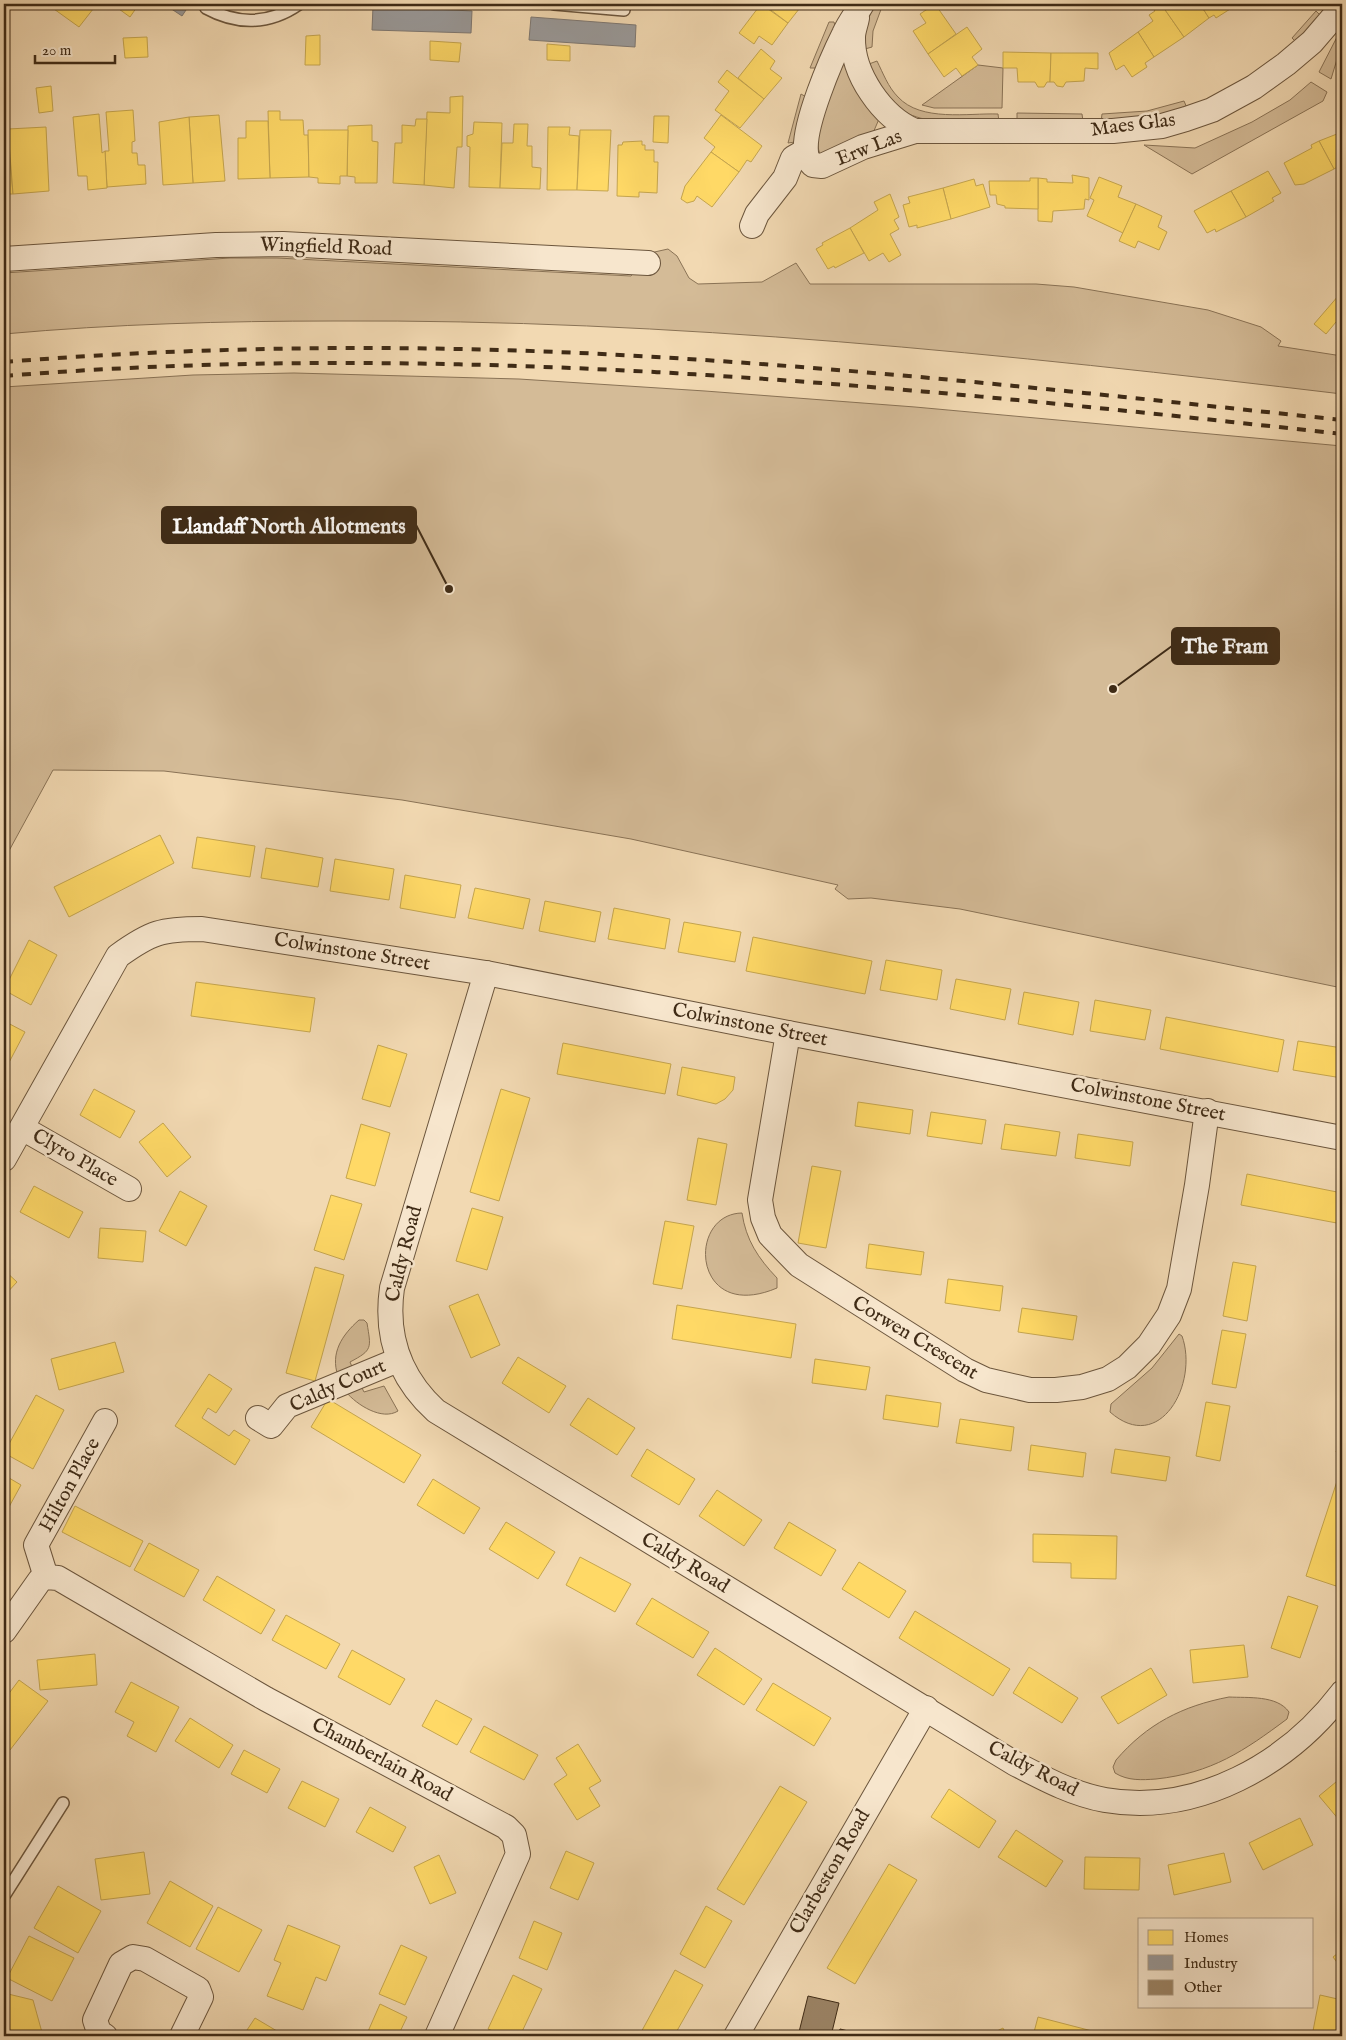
<svg xmlns="http://www.w3.org/2000/svg" width="1346" height="2040" font-family="'IM FELL English',serif">
<style>
.green{fill:#d4bb97;stroke:#8a7356}
.homes{fill:#ffd966;stroke:#c5a54e}
.industry{fill:#999;stroke:#7e7872}
.building{fill:#9c8567;stroke:#3f2b16}
.lines{fill:none;stroke-linecap:round;stroke-linejoin:round}
.service-casing{stroke:#6c563d;stroke-width:14}
.minor-casing{stroke:#6c563d;stroke-width:26}
.service{stroke:#f7e6cd;stroke-width:11}
.minor{stroke:#f7e6cd;stroke-width:24}
.rail{stroke:#3f2b16;stroke-width:4;stroke-dasharray:9 9;stroke-linecap:butt}
.labels{text-anchor:middle;dominant-baseline:central;stroke-width:5;stroke-linejoin:round;paint-order:stroke}
.street-label{font-size:20px;fill:#3f2b16;stroke:#f7e6cd}
.leader{fill:none;stroke:#3f2b16;stroke-width:2}
.callout-dot{fill:#3f2b16;stroke:#f7e6cd;stroke-width:2}
.callout{fill:#3f2b16;stroke:#3f2b16;stroke-width:2}
.callout-label{font-size:21px;text-anchor:middle;font-weight:bold;fill:#fff}
</style>
<rect width="100%" height="100%" fill="#f2d9b2"/>
<filter id="stains"><feTurbulence type="fractalNoise" baseFrequency=".004" numOctaves="4"/><feColorMatrix values="0 0 0 0 .2 0 0 0 0 .09 0 0 0 0 .02 0 0 0 .5 -.17"/></filter>
<radialGradient id="worn" r=".72"><stop offset=".6" stop-color="#630" stop-opacity="0"/><stop offset="1" stop-color="#630" stop-opacity=".3"/></radialGradient>
<g class="green">
<polygon points="874,4 883,4 873,31 872,47 865,49 865,29"/>
<polygon points="1316,11 1321,16 1296,42 1292,38"/>
<polygon points="829,22 834,22 835,26 820,65 815,68 810,68"/>
<polygon points="1342,32 1342,43 1331,79 1319,72 1337,37"/>
<path d="M 845,58 L 879,119 L 873,133 L 825,155 L 820,154 C 811,135 835,80 842,60 Z"/>
<path d="M 877,61 C 883,73 888,87 898,97 C 921,122 968,113 998,114 L 999,122 C 939,121 893,132 869,64 Z"/>
<polygon points="978,65 1003,68 1002,108 934,108 922,105"/>
<polygon points="1311,82 1327,92 1323,101 1192,174 1144,145 1195,148 1252,122 1290,100"/>
<polygon points="801,94 808,98 795,142 788,143"/>
<polygon points="1184,101 1187,108 1169,115 1101,122 1102,114 1147,111"/>
<polygon points="1017,113 1082,114 1083,121 1017,122"/>
<path d="M 668,249 L 677,256 L 689,278 L 698,284 L 762,282 L 796,263 L 810,284 L 1036,284 L 1074,287 L 1208,310 L 1261,327 L 1281,341 L 1278,346 L 1342,356 L 1342,394 C 1007,354 671,319 334,321 C 224,321 114,324 4,334 L 4,273 L 230,258 L 277,258 L 631,276 L 650,253 Z"/>
<polygon points="294,373 519,379 705,391 915,407 1342,446 1342,988 960,909 871,898 848,899 835,889 838,885 631,839 402,800 164,771 53,770 4,860 4,387 193,375"/>
<path d="M 742,1213 C 746,1240 758,1258 777,1278 L 777,1288 C 692,1324 686,1214 742,1213 Z"/>
<path d="M 359,1320 L 364,1320 L 367,1323 C 371,1348 373,1350 350,1362 L 353,1369 L 338,1376 C 330,1353 342,1335 359,1320 Z"/>
<path d="M 1179,1334 L 1182,1336 C 1199,1383 1160,1456 1110,1412 L 1111,1404 L 1152,1368 Z"/>
<path d="M 361,1386 L 364,1392 L 384,1386 L 398,1411 C 382,1421 357,1405 346,1392 Z"/>
<path d="M 1229,1697 C 1248,1698 1277,1695 1289,1712 L 1287,1719 C 1244,1751 1212,1773 1156,1779 C 1142,1780 1128,1781 1115,1773 L 1113,1767 L 1116,1760 C 1147,1724 1182,1706 1229,1697 Z"/>
</g>
<g class="homes">
<polygon points="47,4 97,4 79,27"/>
<polygon points="112,4 139,4 130,17"/>
<polygon points="761,4 788,23 772,45 759,36 754,44 739,33"/>
<polygon points="763,4 803,4 788,23"/>
<polygon points="935,4 956,34 928,54 913,31 926,23 920,14"/>
<polygon points="1150,4 1161,4 1184,37 1154,57 1138,32 1153,21 1149,15 1155,11"/>
<polygon points="1161,4 1172,4 1175,8 1181,4 1200,4 1209,18 1184,37"/>
<polygon points="1200,4 1238,4 1216,18 1214,15 1209,18"/>
<polygon points="967,27 982,49 972,57 978,65 962,76 956,68 944,77 928,54"/>
<polygon points="1138,32 1154,57 1145,63 1147,67 1132,77 1124,65 1116,70 1109,53"/>
<polygon points="320,35 320,65 305,65 306,36"/>
<polygon points="147,37 148,57 125,58 123,38"/>
<polygon points="430,41 461,43 459,62 430,60"/>
<polygon points="547,44 570,46 570,61 547,60"/>
<polygon points="761,49 775,61 770,69 782,78 764,99 738,78"/>
<polygon points="1003,52 1051,53 1050,82 1047,82 1044,87 1038,87 1035,82 1018,82 1017,68 1003,68"/>
<polygon points="1051,53 1098,53 1098,69 1085,68 1084,81 1066,82 1063,87 1057,86 1054,82 1050,82"/>
<polygon points="727,70 764,99 740,128 715,110 729,91 718,82"/>
<polygon points="51,86 53,111 39,113 36,88"/>
<polygon points="463,96 462,147 457,147 454,188 424,185 427,112 450,113 450,97"/>
<polygon points="4,100 7,123 4,123"/>
<polygon points="133,110 135,141 132,142 132,153 137,153 138,165 145,165 146,184 107,187 105,151 109,151 106,112"/>
<polygon points="268,111 280,111 280,120 303,120 304,135 308,135 309,177 270,178"/>
<polygon points="99,114 102,153 105,151 107,188 88,190 87,176 78,176 73,117"/>
<polygon points="219,115 225,181 193,183 189,117"/>
<polygon points="721,115 762,146 751,162 747,160 739,172 711,152 715,147 704,138"/>
<polygon points="654,116 669,116 668,143 653,142"/>
<polygon points="189,117 193,183 163,185 159,122"/>
<polygon points="416,119 427,119 424,185 393,183 395,143 402,143 402,125 415,126"/>
<polygon points="246,121 268,121 270,178 238,179 238,138 246,138"/>
<polygon points="474,122 502,123 500,188 469,187 470,147 467,146 467,136 473,134"/>
<polygon points="514,124 528,124 527,146 532,146 532,167 541,168 540,189 500,188 502,143 513,143"/>
<polygon points="7,125 13,194 4,194 4,126"/>
<polygon points="372,125 372,141 378,142 377,183 355,183 355,177 347,176 348,126"/>
<polygon points="46,127 49,191 13,194 8,129"/>
<polygon points="548,127 570,127 569,135 579,136 577,190 547,190"/>
<polygon points="308,130 348,130 347,176 340,176 340,184 318,183 318,178 309,177"/>
<polygon points="580,130 611,130 608,191 577,190"/>
<polygon points="1342,132 1342,164 1334,169 1319,141"/>
<polygon points="642,141 642,145 645,145 645,150 654,150 654,162 658,162 657,193 639,192 639,197 617,196 618,145 622,145 623,142"/>
<polygon points="1319,141 1334,169 1304,184 1295,185 1284,163 1312,148 1311,145"/>
<polygon points="711,152 739,172 712,207 697,196 694,201 687,203 681,199 685,186"/>
<polygon points="1268,171 1281,193 1272,198 1274,201 1246,217 1231,191"/>
<polygon points="1072,175 1089,178 1089,200 1085,199 1084,209 1053,211 1052,222 1038,221 1038,178 1047,179 1047,182 1073,183"/>
<polygon points="1099,177 1122,186 1118,197 1136,204 1123,233 1087,216 1094,200 1090,198"/>
<polygon points="1030,178 1038,178 1038,209 1005,208 1005,206 997,204 996,195 990,195 989,181 1030,181"/>
<polygon points="974,179 976,186 983,184 990,207 951,219 943,188"/>
<polygon points="943,188 951,219 917,228 917,225 909,227 903,205 910,203 908,197"/>
<polygon points="1231,191 1246,217 1216,232 1215,229 1207,233 1194,211"/>
<polygon points="890,194 899,217 894,220 899,229 890,234 901,255 889,262 883,253 869,261 850,228 878,210 874,202"/>
<polygon points="1136,204 1162,216 1158,227 1167,232 1159,250 1138,241 1135,248 1119,241"/>
<polygon points="850,228 864,253 835,268 834,266 828,269 816,249 823,245 822,243"/>
<polygon points="1339,295 1342,298 1342,328 1336,322 1326,334 1314,324"/>
<polygon points="160,835 174,863 69,917 54,887"/>
<polygon points="197,837 255,846 250,877 192,868"/>
<polygon points="266,848 323,858 318,887 261,878"/>
<polygon points="335,859 394,869 389,900 330,891"/>
<polygon points="405,875 461,885 455,918 400,908"/>
<polygon points="475,888 530,899 523,929 468,918"/>
<polygon points="545,901 601,912 595,942 539,931"/>
<polygon points="614,908 670,919 665,949 608,939"/>
<polygon points="684,922 741,932 735,962 678,952"/>
<polygon points="753,937 872,961 865,994 746,971"/>
<polygon points="29,940 57,955 31,1005 4,990"/>
<polygon points="886,960 942,970 937,1000 880,990"/>
<polygon points="956,979 1011,989 1005,1020 950,1009"/>
<polygon points="196,982 315,998 310,1032 191,1016"/>
<polygon points="1024,992 1079,1002 1073,1035 1018,1024"/>
<polygon points="1095,1000 1151,1010 1145,1040 1090,1031"/>
<polygon points="1166,1017 1284,1040 1278,1072 1160,1049"/>
<polygon points="4,1021 25,1032 4,1072"/>
<polygon points="1298,1041 1342,1048 1342,1078 1293,1070"/>
<polygon points="563,1043 671,1064 665,1094 557,1074"/>
<polygon points="378,1045 407,1054 390,1107 362,1099"/>
<polygon points="682,1067 735,1077 733,1090 725,1099 716,1104 677,1095"/>
<polygon points="94,1089 135,1111 120,1138 80,1115"/>
<polygon points="501,1089 530,1098 499,1201 470,1192"/>
<polygon points="858,1102 913,1110 910,1134 855,1126"/>
<polygon points="931,1112 986,1120 982,1144 927,1136"/>
<polygon points="163,1123 191,1157 167,1177 139,1142"/>
<polygon points="361,1124 390,1133 375,1186 346,1178"/>
<polygon points="1005,1124 1060,1132 1056,1156 1001,1149"/>
<polygon points="1078,1134 1133,1142 1130,1166 1075,1158"/>
<polygon points="698,1138 727,1144 716,1205 687,1200"/>
<polygon points="812,1166 841,1171 826,1248 798,1243"/>
<polygon points="1247,1174 1342,1193 1342,1224 1241,1205"/>
<polygon points="34,1186 83,1212 69,1238 20,1212"/>
<polygon points="180,1191 207,1206 186,1246 159,1231"/>
<polygon points="331,1195 362,1204 344,1260 314,1250"/>
<polygon points="472,1208 503,1217 487,1270 456,1261"/>
<polygon points="665,1221 694,1226 682,1289 653,1284"/>
<polygon points="100,1228 146,1231 143,1262 98,1258"/>
<polygon points="869,1244 924,1252 921,1275 866,1268"/>
<polygon points="1233,1262 1256,1266 1247,1321 1223,1316"/>
<polygon points="315,1267 344,1275 315,1381 286,1373"/>
<polygon points="4,1270 17,1282 4,1296"/>
<polygon points="948,1279 1003,1286 1000,1311 945,1303"/>
<polygon points="478,1294 500,1345 471,1358 449,1306"/>
<polygon points="677,1305 796,1324 791,1358 672,1339"/>
<polygon points="1022,1308 1077,1316 1073,1340 1018,1332"/>
<polygon points="1222,1330 1246,1334 1236,1388 1212,1384"/>
<polygon points="115,1342 124,1372 59,1390 51,1359"/>
<polygon points="518,1357 566,1386 549,1413 502,1383"/>
<polygon points="815,1359 870,1367 866,1390 812,1383"/>
<polygon points="209,1374 232,1389 216,1413 208,1408 202,1418 229,1436 234,1430 250,1440 235,1465 175,1426"/>
<polygon points="36,1395 64,1410 33,1469 4,1453"/>
<polygon points="886,1395 941,1403 938,1427 883,1419"/>
<polygon points="588,1398 635,1428 617,1455 570,1425"/>
<polygon points="328,1399 421,1455 404,1483 311,1427"/>
<polygon points="1206,1402 1230,1406 1220,1461 1196,1456"/>
<polygon points="960,1419 1014,1427 1011,1451 956,1443"/>
<polygon points="1342,1434 1342,1454 1336,1452"/>
<polygon points="1031,1445 1086,1453 1083,1477 1028,1470"/>
<polygon points="647,1449 695,1479 679,1505 631,1476"/>
<polygon points="1115,1449 1170,1457 1166,1481 1111,1473"/>
<polygon points="1340,1472 1342,1473 1342,1567 1336,1586 1306,1576"/>
<polygon points="4,1475 21,1485 4,1516"/>
<polygon points="433,1479 480,1508 464,1534 417,1505"/>
<polygon points="717,1490 762,1520 744,1546 699,1516"/>
<polygon points="75,1506 143,1541 130,1567 62,1532"/>
<polygon points="506,1522 555,1552 538,1579 489,1549"/>
<polygon points="789,1522 836,1550 821,1576 774,1548"/>
<polygon points="1033,1534 1117,1536 1116,1579 1071,1578 1071,1563 1033,1562"/>
<polygon points="149,1543 199,1570 184,1597 134,1570"/>
<polygon points="580,1557 631,1584 615,1612 566,1585"/>
<polygon points="859,1562 906,1591 889,1618 842,1589"/>
<polygon points="217,1576 275,1610 261,1634 203,1600"/>
<polygon points="1288,1596 1318,1606 1300,1658 1271,1648"/>
<polygon points="652,1598 709,1632 693,1658 636,1624"/>
<polygon points="915,1611 1010,1669 993,1696 899,1638"/>
<polygon points="286,1615 340,1644 326,1669 272,1640"/>
<polygon points="1244,1645 1248,1677 1193,1683 1190,1650"/>
<polygon points="715,1648 762,1679 744,1705 697,1675"/>
<polygon points="352,1650 405,1679 390,1705 338,1677"/>
<polygon points="95,1654 97,1685 40,1690 37,1660"/>
<polygon points="1029,1667 1078,1698 1062,1723 1013,1693"/>
<polygon points="1151,1668 1167,1695 1118,1724 1101,1697"/>
<polygon points="19,1680 48,1701 10,1750 4,1745 4,1700"/>
<polygon points="131,1682 179,1707 156,1752 127,1736 134,1722 115,1712"/>
<polygon points="773,1683 831,1718 814,1746 756,1710"/>
<polygon points="436,1700 472,1719 457,1745 422,1726"/>
<polygon points="190,1718 233,1745 219,1768 175,1741"/>
<polygon points="484,1726 538,1755 524,1780 470,1752"/>
<polygon points="578,1744 601,1781 589,1788 600,1806 577,1820 554,1784 567,1775 556,1758"/>
<polygon points="244,1750 280,1769 267,1793 231,1774"/>
<polygon points="1342,1777 1342,1819 1340,1821 1319,1796"/>
<polygon points="302,1781 339,1799 325,1827 288,1808"/>
<polygon points="780,1786 807,1802 744,1905 717,1889"/>
<polygon points="949,1789 996,1821 979,1848 931,1817"/>
<polygon points="370,1807 406,1827 393,1852 356,1832"/>
<polygon points="1300,1818 1313,1845 1263,1870 1249,1843"/>
<polygon points="1016,1830 1063,1861 1046,1887 998,1857"/>
<polygon points="566,1851 594,1863 578,1900 550,1888"/>
<polygon points="144,1852 150,1894 101,1900 95,1859"/>
<polygon points="1224,1853 1231,1882 1174,1895 1168,1865"/>
<polygon points="439,1855 456,1893 430,1904 414,1867"/>
<polygon points="1085,1857 1140,1858 1139,1890 1084,1889"/>
<polygon points="889,1864 917,1880 855,1984 827,1968"/>
<polygon points="170,1881 213,1906 190,1947 147,1923"/>
<polygon points="58,1886 101,1911 78,1953 34,1928"/>
<polygon points="706,1906 732,1921 705,1968 680,1954"/>
<polygon points="218,1907 262,1930 239,1972 196,1949"/>
<polygon points="534,1921 562,1933 547,1970 519,1958"/>
<polygon points="288,1925 340,1946 326,1981 316,1977 303,2010 267,1996 281,1963 274,1960"/>
<polygon points="29,1936 74,1958 52,2001 7,1978"/>
<polygon points="401,1945 427,1957 405,2005 379,1994"/>
<polygon points="1342,1950 1342,1969 1333,1957"/>
<polygon points="675,1970 703,1985 674,2036 639,2036"/>
<polygon points="513,1975 542,1989 520,2036 505,2036 488,2029"/>
<polygon points="4,1993 33,2000 43,2036 4,2036"/>
<polygon points="1320,1995 1342,2000 1341,2036 1312,2036"/>
<polygon points="380,2004 407,2017 398,2036 366,2036"/>
<polygon points="1038,2017 1096,2032 1095,2036 1033,2036"/>
<polygon points="255,2018 282,2034 281,2036 243,2036"/>
<polygon points="1003,2028 1007,2036 987,2036"/>
</g>
<g class="industry">
<polygon points="164,4 190,4 182,16"/>
<polygon points="373,6 472,11 471,33 372,30"/>
<polygon points="531,17 636,25 635,47 529,40"/>
</g>
<g class="building">
<polygon points="808,1996 839,2003 831,2036 798,2036"/>
<polygon points="840,2029 869,2036 838,2036"/>
</g>
<g class="lines">
<g class="service-casing">
<g id="service">
<polyline points="554,4 624,10"/>
<path d="M 206,8 C 237,25 269,25 299,4"/>
<polyline points="4,1896 63,1803"/>
</g>
</g>
<g class="minor-casing">
<g id="minor">
<path d="M 862,4 C 856,14 849,23 844,34 C 831,60 803,125 806,152 C 806,158 809,161 813,165 L 822,166 L 863,147 L 915,131 L 1113,131 L 1162,126 L 1186,119 L 1212,110 L 1254,87 L 1286,64 L 1312,42 L 1342,7"/>
<path d="M 857,18 C 856,24 853,31 853,37 C 852,74 882,117 915,131"/>
<polyline points="752,226 757,214 785,178 793,158 805,151"/>
<polyline points="4,259 216,245 283,244 648,263"/>
<path d="M 486,973 L 392,1288 C 385,1337 400,1378 436,1411 L 1014,1763 C 1043,1778 1072,1794 1105,1800 C 1197,1816 1288,1764 1342,1693"/>
<polyline points="788,1033 760,1200 763,1218 770,1235 799,1265 965,1370 986,1380 1030,1390 1056,1390 1082,1387 1108,1379 1127,1367 1149,1345 1169,1315 1179,1289 1197,1185 1207,1111"/>
<polyline points="22,1128 129,1189"/>
<path d="M 4,1159 L 118,956 C 151,932 162,929 202,929 L 486,973 L 788,1033 L 1342,1138"/>
<polyline points="258,1418 271,1426 287,1406 398,1360"/>
<polyline points="46,1577 36,1545 105,1421"/>
<polyline points="4,1631 40,1580 46,1577 58,1578 266,1699 506,1827 514,1835 518,1854 437,2036"/>
<polyline points="105,2036 99,2032 95,2020 121,1964 133,1957 145,1959 198,1989 201,1997 182,2036"/>
<polyline points="736,2036 926,1708"/>
</g>
</g>
<use href="#service" class="service"/>
<use href="#minor" class="minor"/>
<g class="rail">
<path d="M 4,362 C 241,343 481,344 718,361 C 927,375 1134,398 1342,420"/>
<path d="M 4,376 C 451,340 898,385 1342,434"/>
</g>
</g>
<g class="labels">
<g class="street-label">
<text transform="translate(1133 125) rotate(-7)">Maes Glas</text>
<text transform="translate(869 148) rotate(-21)">Erw Las</text>
<text transform="translate(326 247) rotate(2)">Wingfield Road</text>
<text transform="translate(352 952) rotate(9)">Colwinstone Street</text>
<text transform="translate(750 1025) rotate(11)">Colwinstone Street</text>
<text transform="translate(1148 1100) rotate(11)">Colwinstone Street</text>
<text transform="translate(75 1158) rotate(30)">Clyro Place</text>
<text transform="translate(404 1254) rotate(-76)">Caldy Road</text>
<text transform="translate(915 1338) rotate(31)">Corwen Crescent</text>
<text transform="translate(338 1386) rotate(-24)">Caldy Court</text>
<text transform="translate(70 1485) rotate(-61)">Hilton Place</text>
<text transform="translate(685 1563) rotate(31)">Caldy Road</text>
<text transform="translate(382 1760) rotate(28)">Chamberlain Road</text>
<text transform="translate(1033 1769) rotate(27)">Caldy Road</text>
<text transform="translate(830 1872) rotate(-60)">Clarbeston Road</text>
</g>
</g>
<path class="leader" d="M449 589L416 525M1113 689L1172 646"/>
<g class="callout-dot">
<circle cx="449" cy="589" r="5"/>
<circle cx="1113" cy="689" r="5"/>
</g>
<g class="callout">
<rect x="162" y="507" width="254" height="36" rx="5"/>
<rect x="1172" y="628" width="107" height="36" rx="5"/>
</g>
<g class="callout-label">
<text x="289" y="533">Llandaff North Allotments</text>
<text x="1225" y="653">The Fram</text>
</g>
<rect width="1346" height="2040" fill="none" stroke="#f2d9b2" stroke-width="20"/>
<rect x="5" y="5" width="1336" height="2030" fill="none" stroke="#3f2b16" stroke-width="2.5"/>
<rect x="10" y="10" width="1326" height="2020" fill="none" stroke="#3f2b16"/>
<rect x="1138" y="1918" width="175" height="90" fill="#f7e6cd" stroke="#ad9b84"/>
<rect x="1148" y="1930" width="25" height="15" fill="#ffd966" stroke="#ad9b84"/>
<text x="1184" y="1942" font-size="15" fill="#3f2b16">Homes</text>
<rect x="1148" y="1955" width="25" height="15" fill="#999999" stroke="#ad9b84"/>
<text x="1184" y="1968" font-size="15" fill="#3f2b16">Industry</text>
<rect x="1148" y="1980" width="25" height="15" fill="#9c8567" stroke="#ad9b84"/>
<text x="1184" y="1992" font-size="15" fill="#3f2b16">Other</text>
<path d="M35 55v8h80v-8" fill="none" stroke="#3f2b16" stroke-width="2.5"/>
<text x="42" y="55" font-size="15" fill="#3f2b16" stroke="#f7e6cd" stroke-width="4" paint-order="stroke">20 m</text>
<rect width="100%" height="100%" filter="url(#stains)"/>
<rect width="100%" height="100%" fill="url(#worn)"/>
</svg>
